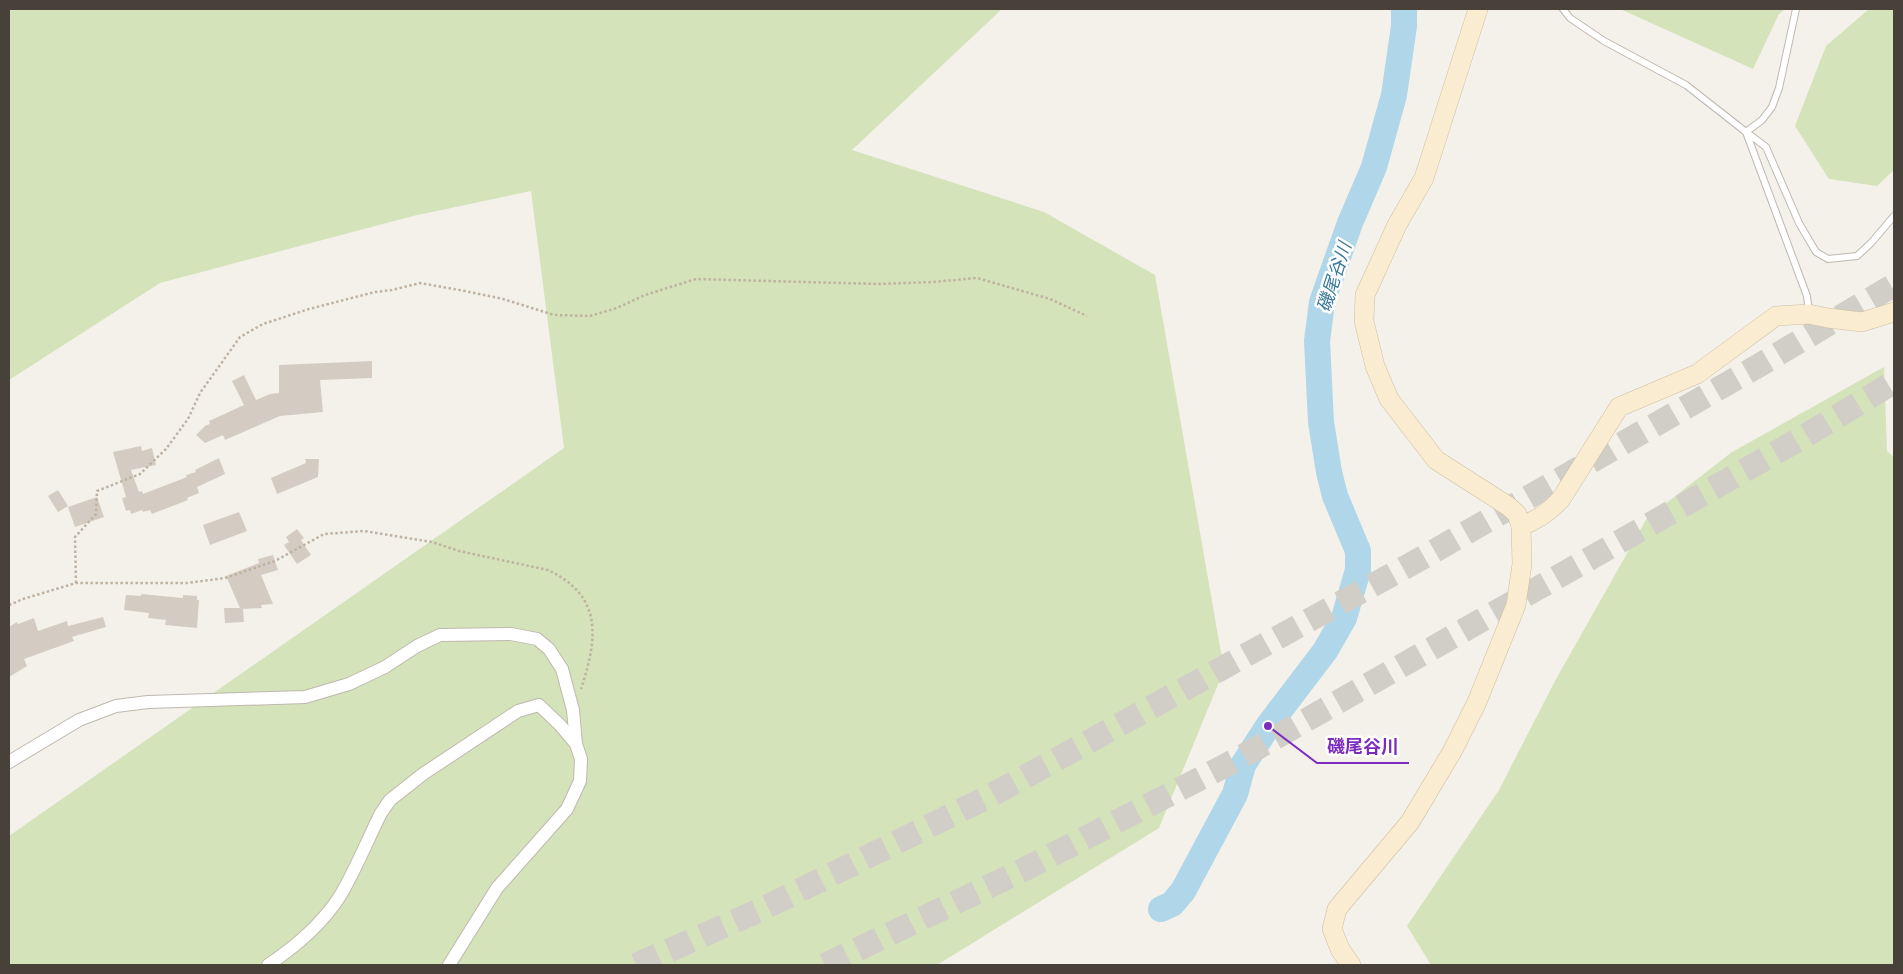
<svg xmlns="http://www.w3.org/2000/svg" width="1903" height="974" font-family="'Space Grotesk','Noto Sans JP',sans-serif">
<style>
.green{fill:#d4e3b9}
.lines{fill:none;stroke-linecap:round;stroke-linejoin:round}
.river{stroke:#afd6e9;stroke-width:26}
.building{fill:#d4ccc2}
.highway-tunnel{stroke:#d1cec8;stroke-width:24;stroke-dasharray:24 12;stroke-linecap:butt}
.lane-casing{stroke:#bfb8af;stroke-width:8}
.street-casing{stroke:#bfb8af;stroke-width:14}
.secondary-casing{stroke:#cebea0;stroke-width:20}
.path{stroke:#bfb2a2;stroke-width:2.5;stroke-dasharray:2.5 2.5;stroke-linecap:butt}
.lane{stroke:#fff;stroke-width:6}
.street{stroke:#fff;stroke-width:12}
.secondary{stroke:#f9ecd0;stroke-width:19}
.labels{text-anchor:middle;dominant-baseline:central;stroke-width:5;stroke-linejoin:round;paint-order:stroke}
.water-label{font-size:18px;font-style:italic;fill:#3a7899;stroke:#fff}
.leader{fill:none;stroke:#7b2cbf;stroke-width:2}
.callout-dot{fill:#7b2cbf;stroke:#fff;stroke-width:2}
.callout-label{font-size:18px;text-anchor:middle;font-weight:bold;fill:#7b2cbf;stroke:#fff;stroke-width:5;stroke-linejoin:round;paint-order:stroke}
</style>
<rect width="100%" height="100%" fill="#f4f1eb"/>
<g class="green">
<polygon points="9,9 1002,9 852,150 1044,212 1155,275 1224,670 1159,828 937,965 9,965 9,836 564,448 531,191 413,216 160,283 9,380"/>
<polygon points="1620,9 1785,9 1779,14 1753,69"/>
<polygon points="1869,9 1894,9 1894,170 1877,186 1829,179 1795,126 1826,46"/>
<polygon points="1884,367 1887,451 1894,457 1894,965 1431,965 1407,926 1499,790 1555,681 1647,518 1732,452"/>
</g>
<g class="lines">
<polyline class="river" points="1161,909 1172,904 1183,891 1235,794 1243,765 1268,726 1325,651 1344,618 1358,570 1358,551 1335,496 1329,472 1321,422 1317,341 1322,302 1350,223 1374,167 1394,95 1404,26 1404,9"/>
</g>
<g class="building">
<polygon points="372,361 372,378 320,380 323,412 280,416 225,440 223,435 205,443 196,435 205,426 210,424 209,421 244,405 232,381 244,375 256,400 270,394 279,393 279,365"/>
<polygon points="141,446 142,451 152,448 156,465 131,470 139,492 142,491 143,494 187,477 186,475 196,472 195,470 219,458 225,474 197,487 199,493 187,498 188,500 152,514 150,510 143,512 142,510 131,514 130,510 126,511 122,498 126,497 113,452"/>
<polygon points="305,459 319,459 318,477 277,494 271,478 306,463"/>
<polygon points="58,490 68,506 58,512 48,496"/>
<polygon points="97,497 104,517 75,527 68,507"/>
<polygon points="239,512 247,531 210,545 203,525"/>
<polygon points="297,529 304,538 301,540 311,555 297,564 284,545 289,542 286,537"/>
<polygon points="273,555 278,570 261,575 273,604 261,605 262,608 243,609 244,622 225,623 224,608 240,608 226,576 259,563 258,559"/>
<polygon points="141,594 183,598 183,595 197,596 197,600 199,600 197,628 165,625 166,620 148,618 149,613 124,610 126,595 141,596"/>
<polygon points="103,617 106,627 72,637 74,641 24,659 27,666 9,677 9,627 17,622 18,624 34,618 38,631 67,621 68,626"/>
</g>
<g class="lines">
<g class="highway-tunnel">
<polyline points="636,965 758,911 992,795 1422,558 1758,366 1894,285"/>
<polyline points="825,965 1023,870 1236,760 1805,436 1894,382"/>
</g>
<g class="lane-casing">
<g id="lane">
<polyline points="1563,9 1570,18 1604,41 1686,85 1746,132 1807,296 1809,313"/>
<polyline points="1796,9 1779,88 1772,107 1762,120 1746,132 1766,147 1799,223 1816,252 1828,259 1857,256 1871,243 1894,216"/>
</g>
</g>
<g class="street-casing">
<g id="street">
<polyline points="9,762 79,720 116,706 148,702 305,697 349,684 385,667 417,646 440,635 511,634 537,639 549,649 562,669 573,710 576,744 581,759 580,781 567,809 497,888 449,965"/>
<path d="M 268,965 C 295,947 322,924 340,896 C 355,871 368,839 381,813 L 390,800 L 423,774 L 518,711 L 539,705 L 560,725 L 576,744"/>
</g>
</g>
<g class="secondary-casing">
<g id="secondary">
<path d="M 1521,526 C 1538,520 1549,512 1561,499 L 1619,407 L 1697,374 L 1776,316 L 1809,314 L 1828,318 L 1862,322 L 1894,312"/>
<polyline points="1351,965 1340,949 1332,929 1337,909 1410,822 1453,750 1477,702 1516,605 1522,564 1521,526 1517,514 1508,506 1436,460 1389,399 1375,366 1364,321 1365,295 1397,225 1424,178 1478,9"/>
</g>
</g>
<g class="path">
<polyline points="76,583 75,537 96,514 97,491 140,474 166,449 188,419 200,393 240,337 263,324 309,309 375,292 392,290 420,283 465,291 503,299 554,315 590,316 617,308 645,295 696,279 878,284 933,282 977,278 1050,299 1087,316"/>
<path d="M 9,605 L 23,599 L 76,583 L 187,583 L 225,578 L 275,561 L 324,534 L 364,531 L 432,542 L 459,551 L 548,570 C 603,596 598,638 581,689"/>
</g>
<use href="#lane" class="lane"/>
<use href="#street" class="street"/>
<use href="#secondary" class="secondary"/>
</g>
<g class="labels">
<g class="water-label">
<text transform="translate(1334 277) rotate(-72)">磯尾谷川</text>
</g>
</g>
<path class="leader" d="M1268 726L1317 763H1409"/>
<circle class="callout-dot" cx="1268" cy="726" r="5"/>
<g class="callout-label">
<text x="1363" y="753">磯尾谷川</text>
</g>
<rect width="1903" height="974" fill="none" stroke="#47413a" stroke-width="20"/>
</svg>
